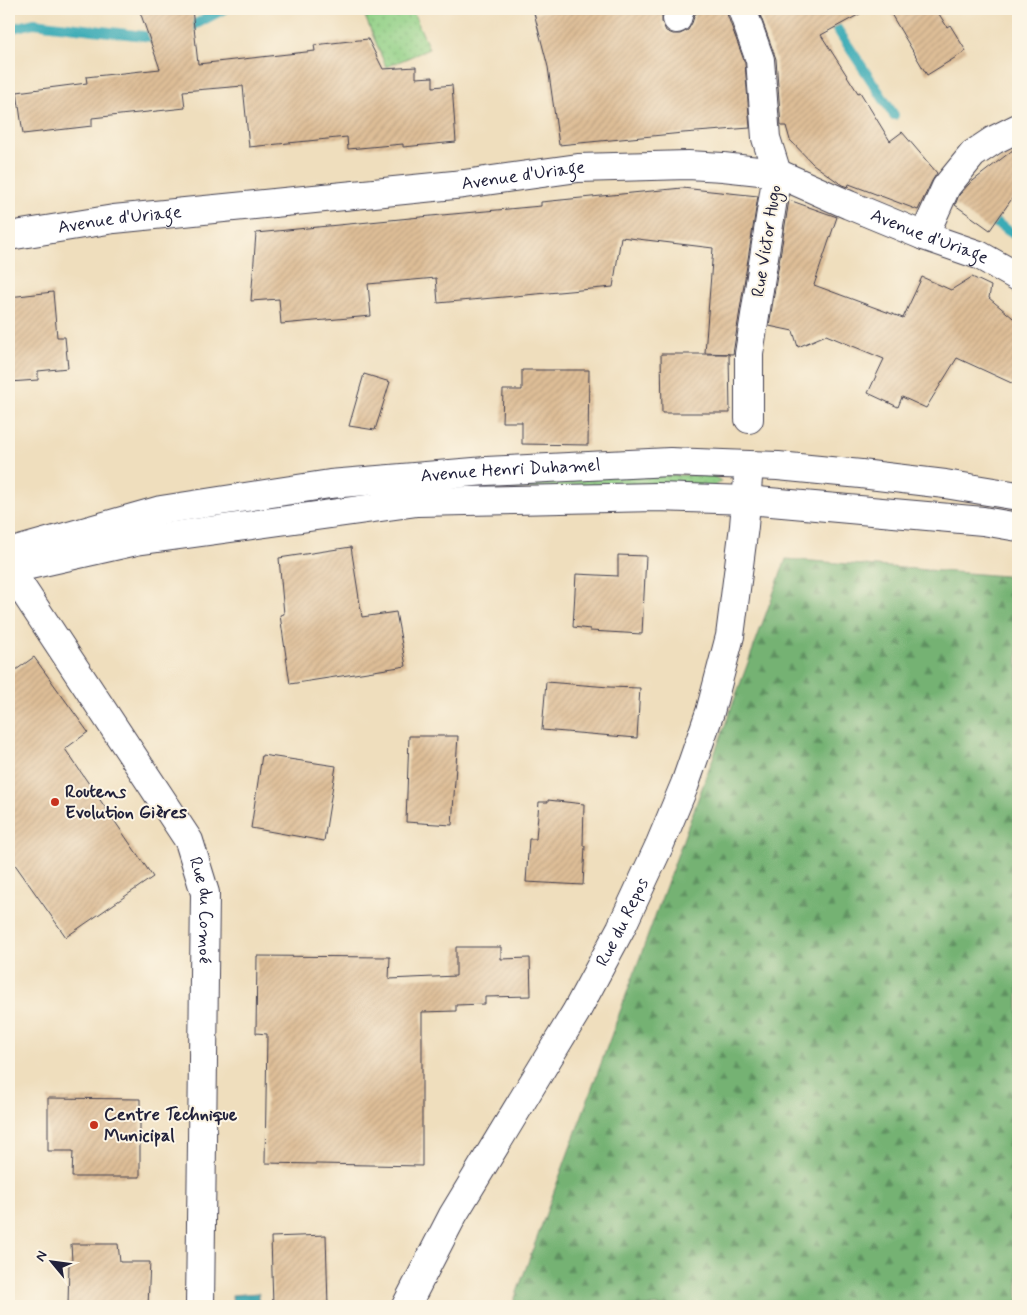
<svg xmlns="http://www.w3.org/2000/svg" width="1027" height="1315" font-family="Mynerve,sans-serif">
<style>
.green{fill:url(#green-dots);stroke:#5a7960}
.forest{fill:url(#forest-firs);stroke:#4b6a57}
.water{fill:url(#water-rules);stroke:#2e6678}
.lines{fill:none;stroke-linecap:round;stroke-linejoin:round}
.stream{stroke:#3aabb6;stroke-width:10}
.building{fill:url(#building-hatch)}
.street-casing{stroke:#413e4e;stroke-width:30}
.secondary-casing{stroke:#413e4e;stroke-width:30}
.street{stroke:#fff;stroke-width:28}
.secondary{stroke:#fff;stroke-width:28}
.poi-dot{fill:#c8321e;stroke:#fcf5e5;stroke-width:2}
.labels{text-anchor:middle;dominant-baseline:central;stroke-width:4;stroke-linejoin:round;paint-order:stroke}
.street-label{font-size:18px;fill:#22223b;stroke:#fcf5e5}
.poi-label{font-size:18px;font-weight:bold;fill:#22223b;stroke:#fcf5e5;text-anchor:start}
</style>
<defs>
<pattern id="green-dots" width="8" height="8" patternUnits="userSpaceOnUse" patternTransform="scale(1.25)"><rect width="8" height="8" fill="#91d086"/><path d="M2 2h.1M6 6h.1" fill="none" stroke="#7db275" stroke-width="1.8" stroke-linecap="round"/></pattern>
<pattern id="forest-firs" width="22" height="20" patternUnits="userSpaceOnUse" patternTransform="scale(1.25)"><rect width="22" height="20" fill="#74b273"/><path d="M5 1l3.5 6h-7zM16 11l3.5 6h-7z" fill="#5f9060"/></pattern>
<pattern id="water-rules" width="6" height="5" patternUnits="userSpaceOnUse" patternTransform="scale(1.25)"><rect width="6" height="5" fill="#3aabb6"/><path d="M0 2.5h6" fill="none" stroke="#308b95"/></pattern>
<pattern id="building-hatch" width="6" height="6" patternUnits="userSpaceOnUse" patternTransform="scale(1.25)"><rect width="6" height="6" fill="#debe97"/><path d="M-1 1l2-2M0 6l6-6M5 7l2-2" fill="none" stroke="#bea383"/></pattern>
</defs>
<rect width="100%" height="100%" fill="#fcf5e5"/>
<filter id="ink" filterUnits="userSpaceOnUse"><feTurbulence type="fractalNoise" baseFrequency=".02" numOctaves="2"/><feDisplacementMap in="SourceGraphic" scale="10" xChannelSelector="R" yChannelSelector="G"/><feConvolveMatrix kernelMatrix="1 2 1 2 8 2 1 2 1" color-interpolation-filters="sRGB"/></filter>
<filter id="wash" filterUnits="userSpaceOnUse"><feTurbulence type="fractalNoise" baseFrequency=".0096" numOctaves="4" result="noise"/><feDisplacementMap in="SourceGraphic" scale="20" xChannelSelector="R" yChannelSelector="G"/><feGaussianBlur stdDeviation="1.12" result="paint"/><feColorMatrix in="noise" values="0 0 0 0 0 0 0 0 0 0 0 0 0 0 0 0 0 1.4 0 .05"/><feComposite in="paint" operator="in"/></filter>
<g filter="url(#wash)">
<rect width="100%" height="100%" fill="#efdebd"/>
<g class="green">
<polygon points="362,9 412,9 429,49 386,67"/>
<polygon points="712,475 721,481 714,487 454,490 451,482 509,476"/>
</g>
<polygon class="forest" points="786,559 1018,577 1018,1306 512,1306"/>
<polygon class="water" points="259,1293 259,1306 233,1306 232,1295"/>
<g class="lines">
<g class="stream">
<polyline points="824,9 894,115"/>
<polyline points="9,29 34,23 161,38"/>
<polyline points="183,31 224,9"/>
<polyline points="995,222 1018,237"/>
</g>
</g>
<g id="blocks">
<g class="building">
<polygon points="139,9 192,9 198,64 315,51 314,45 368,39 383,69 416,67 416,78 433,77 433,87 452,85 456,142 403,147 403,144 348,149 347,137 249,147 243,86 183,91 185,108 92,118 92,126 23,134 17,92 87,83 86,77 160,69"/>
<polygon points="563,9 662,9 662,22 666,31 673,34 680,34 688,30 692,23 695,14 704,9 727,9 727,14 745,63 750,128 683,133 559,145 548,67 534,13"/>
<polygon points="758,9 869,9 821,35 858,93 860,92 890,141 902,132 937,173 932,181 918,210 849,184 848,187 842,185 813,164 790,140 786,126 781,126 776,59"/>
<polygon points="888,9 936,9 947,27 950,25 966,51 927,75"/>
<polygon points="1018,146 1018,190 990,230 955,205 959,195 969,184"/>
<polygon points="682,188 758,196 733,354 705,353 713,248 621,237 613,287 438,303 436,278 368,284 371,316 281,324 279,299 251,301 256,233 431,216 541,206 541,202"/>
<polygon points="789,200 837,217 814,285 903,318 922,277 951,290 972,277 991,286 989,298 1018,322 1018,386 957,358 926,408 902,397 898,407 868,393 884,359 826,335 798,347 793,331 769,326"/>
<polygon points="53,292 57,337 65,337 68,368 38,371 38,380 9,382 9,297"/>
<polygon points="661,354 729,354 730,413 662,413"/>
<polygon points="522,370 589,370 588,445 522,444 522,422 502,422 503,390 522,390"/>
<polygon points="364,374 390,382 375,430 349,426"/>
<polygon points="351,547 362,617 396,612 406,666 290,684 280,615 284,614 279,558"/>
<polygon points="618,555 646,556 642,634 590,631 590,629 573,627 576,574 618,576"/>
<polygon points="34,657 88,732 65,749 153,877 66,937 9,856 9,675"/>
<polygon points="546,682 609,687 640,688 637,738 542,730"/>
<polygon points="409,736 458,736 452,825 406,822"/>
<polygon points="262,755 336,766 324,841 251,828"/>
<polygon points="548,800 584,804 583,846 585,846 583,885 526,882 529,839 536,839 539,802 548,802"/>
<polygon points="456,947 501,947 501,959 530,958 531,996 485,997 485,1004 456,1005 456,1011 422,1012 422,1166 265,1163 267,1034 256,1033 257,956 390,957 389,979 456,976"/>
<polygon points="48,1098 140,1099 140,1177 72,1177 73,1151 48,1151"/>
<polygon points="326,1235 328,1306 273,1306 271,1237"/>
<polygon points="71,1244 118,1244 120,1262 150,1262 148,1306 68,1306 69,1262 72,1261"/>
</g>
</g>
</g>
<g filter="url(#ink)">
<use href="#blocks" fill-opacity="0" stroke="#413e4e" stroke-width="1"/>
<g class="lines">
<g class="street-casing">
<g id="street">
<polyline points="742,9 760,60 766,138 777,173 749,354 749,419"/>
<polyline points="677,19 680,9"/>
<polyline points="924,236 946,187 973,154 994,140 1018,128"/>
<path id="s1" d="M 10,570 L 189,841 L 205,893 L 200,1306"/>
<path id="s2" d="M 406,1306 L 453,1215 L 576,1012 L 621,928 L 660,844 L 685,784 L 710,712 L 730,636 L 744,526 L 749,466"/>
</g>
</g>
<g class="secondary-casing">
<g id="secondary">
<path id="s3" d="M 9,236 L 114,219 L 464,184 L 578,168 L 688,165 L 723,167 L 777,173 L 849,205 L 924,236 L 979,255 L 1018,277"/>
<path id="s4" d="M 9,553 L 161,510 L 330,484 L 486,471 L 670,462 L 778,466 L 861,474 L 945,484 L 1018,496"/>
<polyline points="25,566 136,541 417,502 657,497 747,500 983,521 1018,527"/>
</g>
</g>
<use href="#street" class="street"/>
<use href="#secondary" class="secondary"/>
</g>
</g>
<g class="poi-dot">
<circle cx="55" cy="802" r="5"/>
<circle cx="94" cy="1125" r="5"/>
</g>
<g class="labels">
<g class="street-label">
<text stroke="none"><textPath href="#s3" startOffset="518">Avenue d'Uriage</textPath></text>
<text stroke="none"><textPath href="#s3" startOffset="112">Avenue d'Uriage</textPath></text>
<text stroke="none"><textPath href="#s3" startOffset="938">Avenue d'Uriage</textPath></text>
<text transform="translate(767 241) rotate(-81)">Rue Victor Hugo</text>
<text stroke="none"><textPath href="#s4" startOffset="510">Avenue Henri Duhamel</textPath></text>
<text stroke="none"><textPath href="#s1" startOffset="396">Rue du Comoé</textPath></text>
<text stroke="none"><textPath href="#s2" startOffset="441">Rue du Repos</textPath></text>
</g>
<g class="poi-label">
<text x="65" y="792">Routens<tspan x="65" dy="21">Evolution Gières</tspan></text>
<text x="104" y="1115">Centre Technique<tspan x="104" dy="21">Municipal</tspan></text>
</g>
</g>
<rect width="1027" height="1315" fill="none" stroke="#fcf5e5" stroke-width="30"/>
<g transform="translate(52 1262) rotate(299)" stroke="#fcf5e5" stroke-width="4" paint-order="stroke">
<path d="M0-4L9 19L0 12L-9 19Z" fill="#22223b"/>
<text y="-8" font-size="14" font-weight="bold" text-anchor="middle" fill="#22223b">N</text>
</g>
</svg>
